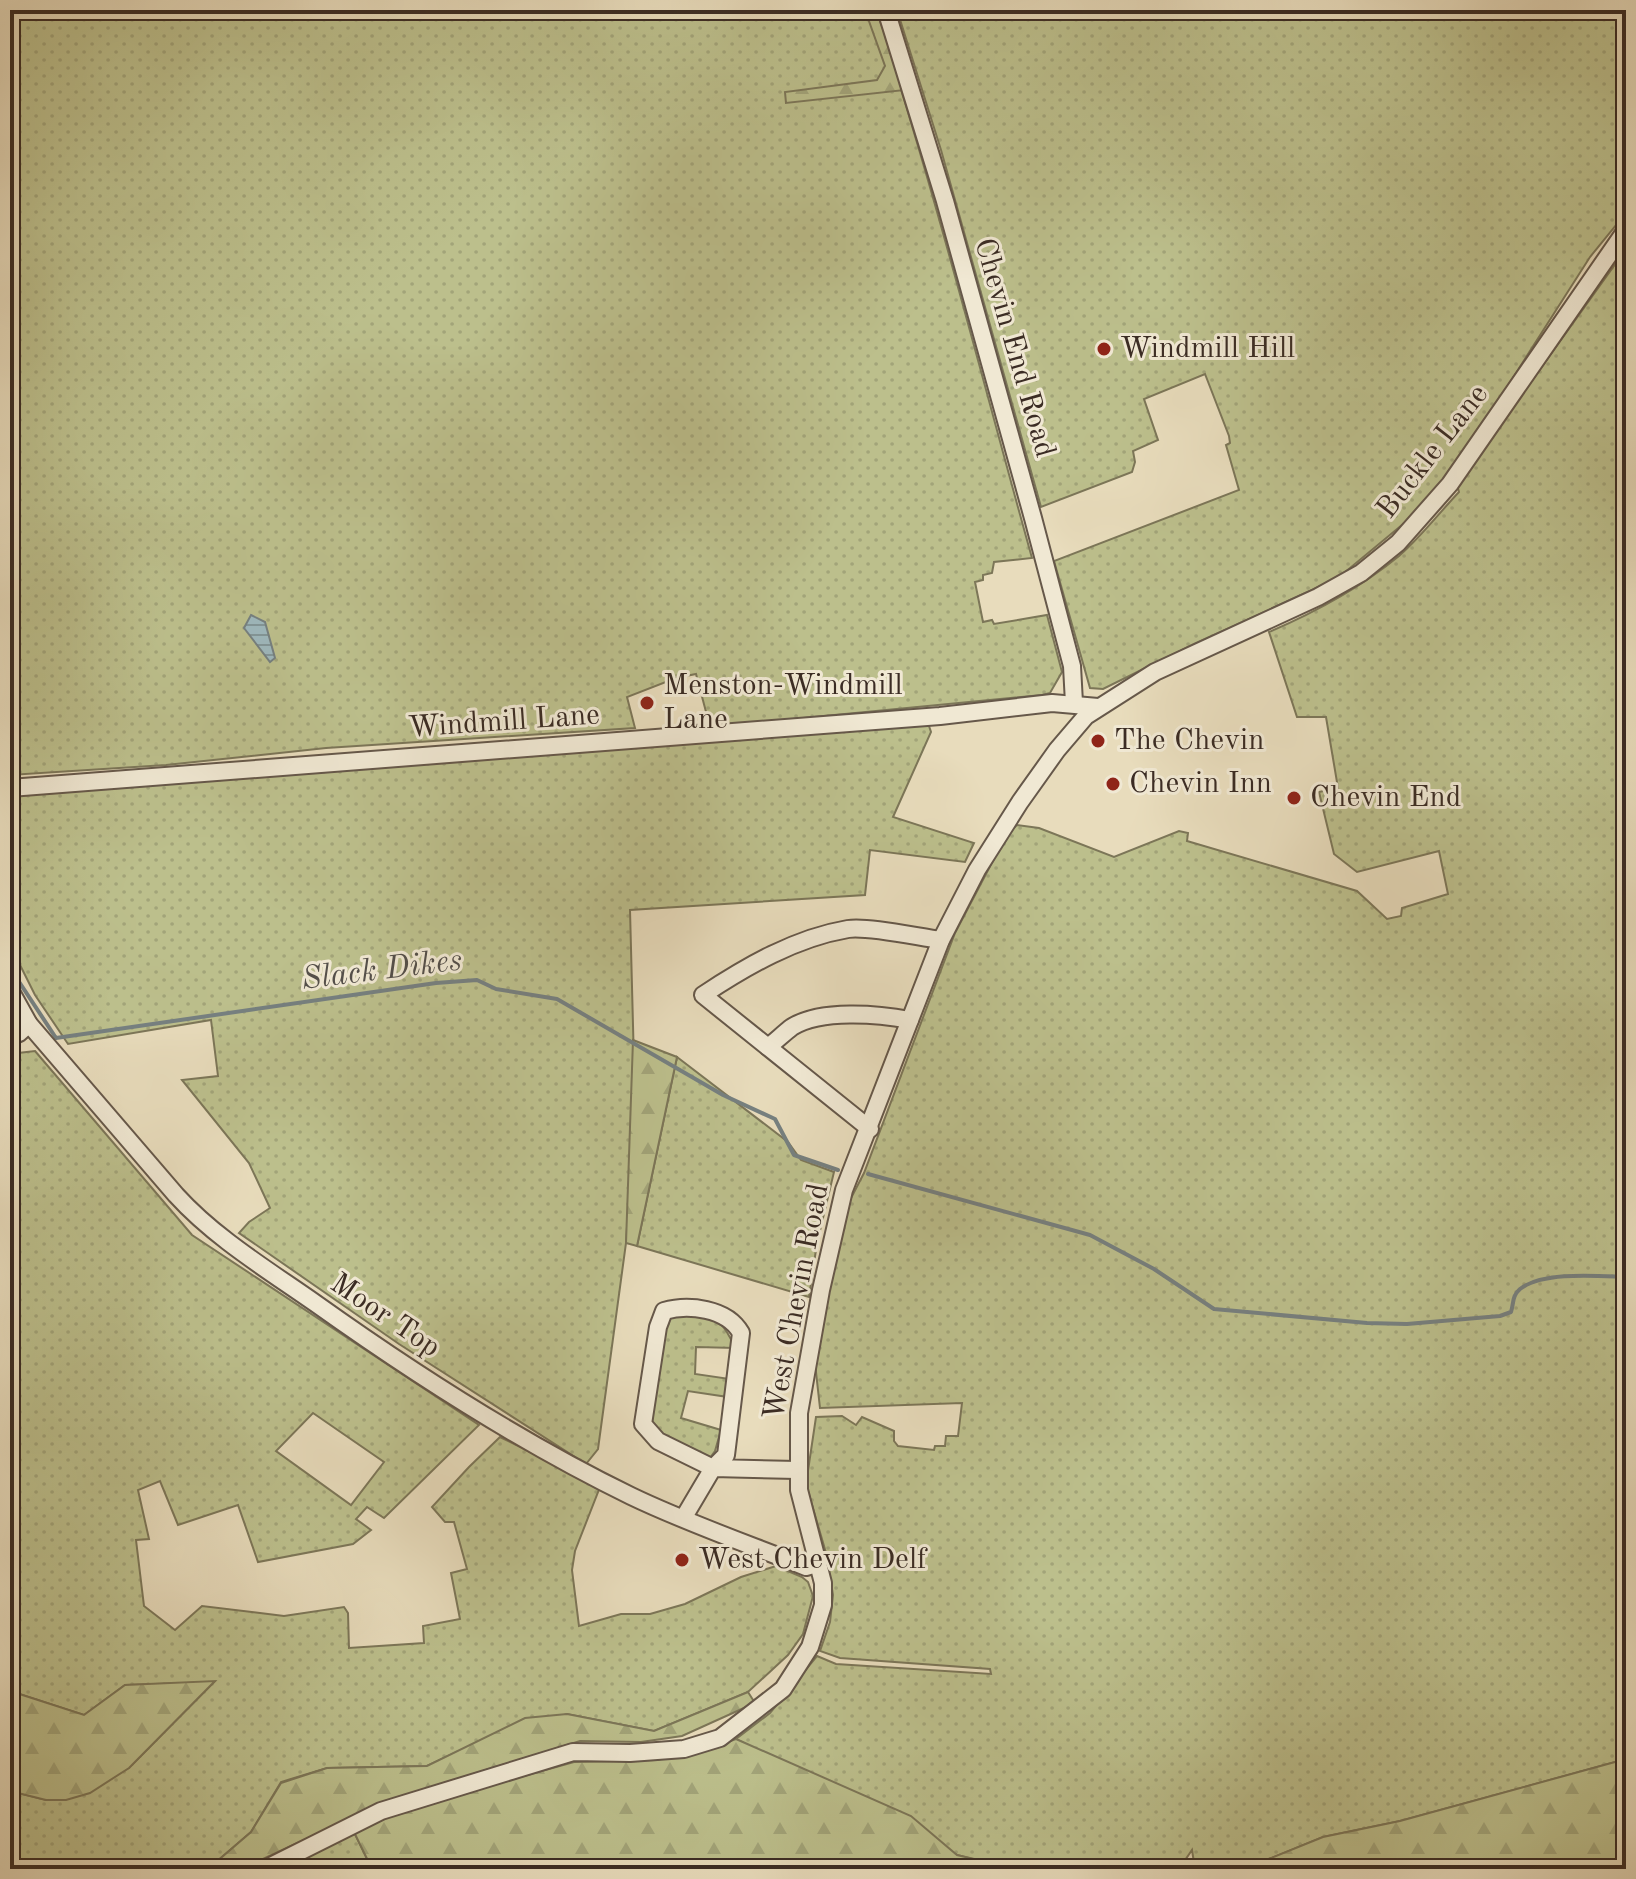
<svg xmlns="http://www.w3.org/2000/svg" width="1636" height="1879" font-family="'Old Standard TT',serif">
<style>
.grass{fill:url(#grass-dots);stroke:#7c7658;stroke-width:2;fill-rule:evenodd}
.forest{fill:url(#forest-firs);stroke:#7c7658;stroke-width:2}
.water{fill:url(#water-rules);stroke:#768080;stroke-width:2}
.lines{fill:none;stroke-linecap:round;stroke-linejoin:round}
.stream{stroke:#768080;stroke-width:4}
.minor-casing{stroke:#66584a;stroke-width:20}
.minor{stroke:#f0e8d3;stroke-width:16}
.poi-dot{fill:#8f2418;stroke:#f0e8d3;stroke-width:3}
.labels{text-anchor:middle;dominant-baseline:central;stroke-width:6;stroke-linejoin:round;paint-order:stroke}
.street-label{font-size:30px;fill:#3b2c24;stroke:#f0e8d3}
.poi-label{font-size:30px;fill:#3b2c24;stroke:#f0e8d3;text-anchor:start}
.water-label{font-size:32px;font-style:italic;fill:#544f4a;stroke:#f0e8d3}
</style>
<defs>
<pattern id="grass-dots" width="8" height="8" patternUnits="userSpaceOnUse" patternTransform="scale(2)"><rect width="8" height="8" fill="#bcbf8c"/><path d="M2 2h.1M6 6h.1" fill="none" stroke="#a2a479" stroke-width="1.8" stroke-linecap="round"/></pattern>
<pattern id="forest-firs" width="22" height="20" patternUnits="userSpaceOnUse" patternTransform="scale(2)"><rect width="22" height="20" fill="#bcbf8c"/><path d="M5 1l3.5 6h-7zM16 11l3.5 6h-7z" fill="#a2a479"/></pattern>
<pattern id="water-rules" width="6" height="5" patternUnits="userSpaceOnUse" patternTransform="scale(2)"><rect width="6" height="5" fill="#9eb8bd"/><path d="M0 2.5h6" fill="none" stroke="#829699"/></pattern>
</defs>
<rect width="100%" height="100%" fill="#e8dcbc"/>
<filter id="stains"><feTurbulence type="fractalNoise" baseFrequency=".0025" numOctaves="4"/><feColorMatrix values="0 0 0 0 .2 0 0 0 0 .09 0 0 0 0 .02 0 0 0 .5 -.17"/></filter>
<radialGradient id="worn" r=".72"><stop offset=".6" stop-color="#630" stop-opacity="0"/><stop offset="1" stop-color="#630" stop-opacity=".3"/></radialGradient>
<g class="grass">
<path d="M 10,10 L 876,10 C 935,191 981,375 1032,558 L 994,562 L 992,573 L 983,575 L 983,580 L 975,582 L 983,622 L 992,620 L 994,624 L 1047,615 L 1062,672 L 1050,693 L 1042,695 L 710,727 L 696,674 L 676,678 L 627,697 L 635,728 L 326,748 L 166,765 L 10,775 Z"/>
<polygon points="897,10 1626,10 1626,213 1590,257 1449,478 1414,515 1338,578 1194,644 1103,689 1090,688 1054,561 1239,490 1226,445 1230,443 1229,436 1205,374 1144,399 1158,440 1133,451 1135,462 1132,472 1041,507 941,150"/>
<path d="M 1626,249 L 1626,1759 L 1400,1821 L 1323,1837 L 1244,1869 L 1195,1869 L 1192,1850 L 1179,1869 L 1012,1869 L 957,1855 L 736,1739 L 770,1713 L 817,1656 L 836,1664 L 991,1674 L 990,1669 L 840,1658 L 820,1651 L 830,1622 L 833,1595 L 826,1553 L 806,1484 L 816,1417 L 842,1416 L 856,1425 L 862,1417 L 894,1431 L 894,1441 L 898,1446 L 934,1450 L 935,1446 L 945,1446 L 946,1436 L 958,1436 L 962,1403 L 820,1408 L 815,1363 L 826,1303 L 850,1200 L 864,1173 L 955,933 L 1007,834 L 1017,825 L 1039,828 L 1114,857 L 1179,831 L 1188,833 L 1187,841 L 1357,891 L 1387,919 L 1401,916 L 1402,908 L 1448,894 L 1439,851 L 1357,872 L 1334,854 L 1319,792 L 1338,788 L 1326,717 L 1297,717 L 1269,632 C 1316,612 1360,588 1399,556 C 1421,537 1439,513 1459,492 L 1457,485 Z"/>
<polygon points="928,723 931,732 893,817 974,843 965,862 870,850 865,895 630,910 635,1102 626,1243 598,1449 586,1464 399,1344 239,1233 249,1222 270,1208 249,1163 182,1080 218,1076 211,1020 68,1044 35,995 10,945 10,795"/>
<path d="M 35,1051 L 192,1235 L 479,1425 L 384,1518 L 367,1507 L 356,1519 L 371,1530 L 353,1544 L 258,1562 L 238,1505 L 178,1525 L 160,1481 L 138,1490 L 149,1539 L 136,1540 L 144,1606 L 175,1630 L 202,1606 L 284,1616 L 344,1607 L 348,1613 L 349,1648 L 424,1643 L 423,1626 L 460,1619 L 451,1573 L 467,1569 L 454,1522 L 445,1522 L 432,1507 L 469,1467 L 500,1437 L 600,1487 L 575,1551 L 572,1570 L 579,1626 L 621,1614 L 650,1614 L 685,1604 L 741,1577 L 776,1566 L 802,1577 L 808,1582 L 813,1596 L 803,1634 L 788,1655 L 748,1692 L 654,1731 L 567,1714 L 474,1744 L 427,1766 L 327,1768 L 281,1782 L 251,1832 L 208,1869 L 10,1869 L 10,1791 L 46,1800 L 129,1768 L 214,1682 L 125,1685 L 84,1715 L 10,1691 L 10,1054 ZM 313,1413 L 384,1462 L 351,1505 L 276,1451 Z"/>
<polygon points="677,1057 788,1142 801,1160 834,1172 817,1243 809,1297 637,1246"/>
<path d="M 691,1313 C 718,1319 724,1322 735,1348 L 696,1347 L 695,1374 L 730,1379 L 728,1397 L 688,1391 L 681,1418 L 721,1430 L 715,1451 L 707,1462 L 661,1436 L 648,1419 L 664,1322 L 677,1315 Z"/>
<polygon points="353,1830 372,1869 283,1869"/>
</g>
<g class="forest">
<polygon points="865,10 876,10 905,90 786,103 785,92 877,80 885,66"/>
<polygon points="633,1040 677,1057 637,1246 626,1243"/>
<polygon points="215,1681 129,1768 90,1793 66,1800 46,1800 10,1791 10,1691 84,1715 125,1685"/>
<polygon points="748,1692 755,1703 682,1736 641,1742 580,1741 444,1783 377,1806 241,1869 208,1869 251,1832 281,1783 327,1768 427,1766 525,1718 567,1714 654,1731"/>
<polygon points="736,1739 911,1816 957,1855 1017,1869 372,1869 353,1830 388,1814 574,1762 656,1760 700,1752"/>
<polygon points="1626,1759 1626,1869 1244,1869 1323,1837 1400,1821"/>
</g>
<polygon class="water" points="251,615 265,622 275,658 270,662 244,628"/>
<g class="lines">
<g class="stream">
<polyline points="10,968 56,1038 436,983 477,980 496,989 557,999 723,1095 775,1119 794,1155 838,1170"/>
<path d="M 868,1174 L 1090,1235 L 1154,1269 L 1214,1309 L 1367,1323 L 1407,1324 L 1500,1316 L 1511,1312 C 1514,1302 1512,1296 1520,1289 C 1543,1271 1598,1276 1626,1277"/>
</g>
<g class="minor-casing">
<g id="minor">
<polyline points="886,10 945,201 1033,518 1072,666 1074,703"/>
<polyline points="10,788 940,716 1052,703 1098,707"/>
<path d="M 10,990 L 29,1024 L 176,1195 C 215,1238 268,1270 315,1303 C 416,1375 520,1442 631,1496 C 687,1523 748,1544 806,1567 L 817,1564"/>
<polyline points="10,1037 19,1033 29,1024"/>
<path d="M 768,1047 C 776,1041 784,1033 792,1027 C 821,1009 878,1014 910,1020"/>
<path d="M 870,1129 L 703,995 C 747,966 795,938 848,929 C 868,926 918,937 941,940"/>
<path d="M 684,1517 L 713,1468 L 726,1455 L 741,1333 C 727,1308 688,1304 664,1311 L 658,1327 L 643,1424 L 658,1441 L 713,1468 L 797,1470"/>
<polyline points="265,1869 381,1811 573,1752 630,1753 684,1749 720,1738 783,1689 810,1647 823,1605 823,1583 799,1490 799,1413 821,1290 844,1190 941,940 977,870 1020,802 1057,750 1086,716 1155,672 1318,597 1361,573 1398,543 1450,484 1626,230"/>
</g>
</g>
<use href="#minor" class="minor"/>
</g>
<g class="poi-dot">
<circle cx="1104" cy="349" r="8"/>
<circle cx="647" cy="703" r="8"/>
<circle cx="1098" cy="741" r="8"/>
<circle cx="1113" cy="784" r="8"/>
<circle cx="1294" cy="798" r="8"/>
<circle cx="682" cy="1560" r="8"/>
</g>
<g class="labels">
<g class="street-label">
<text transform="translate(1014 348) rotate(74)">Chevin End Road</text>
<text transform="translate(1433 452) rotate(-52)">Buckle Lane</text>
<text transform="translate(504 722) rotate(-4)">Windmill Lane</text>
<text transform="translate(797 1302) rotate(-79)">West Chevin Road</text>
<text transform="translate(385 1316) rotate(34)">Moor Top</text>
</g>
<g class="poi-label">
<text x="1120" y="349">Windmill Hill</text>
<text x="663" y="686">Menston-Windmill<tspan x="663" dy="34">Lane</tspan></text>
<text x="1114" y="741">The Chevin</text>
<text x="1129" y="784">Chevin Inn</text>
<text x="1310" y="798">Chevin End</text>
<text x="698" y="1560">West Chevin Delf</text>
</g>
<g class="water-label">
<text transform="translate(382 971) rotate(-7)">Slack Dikes</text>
</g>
</g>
<rect width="1636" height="1879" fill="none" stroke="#e8dcbc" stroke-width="40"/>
<rect x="12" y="12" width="1612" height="1855" fill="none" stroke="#3b2c24" stroke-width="4"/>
<rect x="20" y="20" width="1596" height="1839" fill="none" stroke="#3b2c24" stroke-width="2"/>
<rect width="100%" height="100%" filter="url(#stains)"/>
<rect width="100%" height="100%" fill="url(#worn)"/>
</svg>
